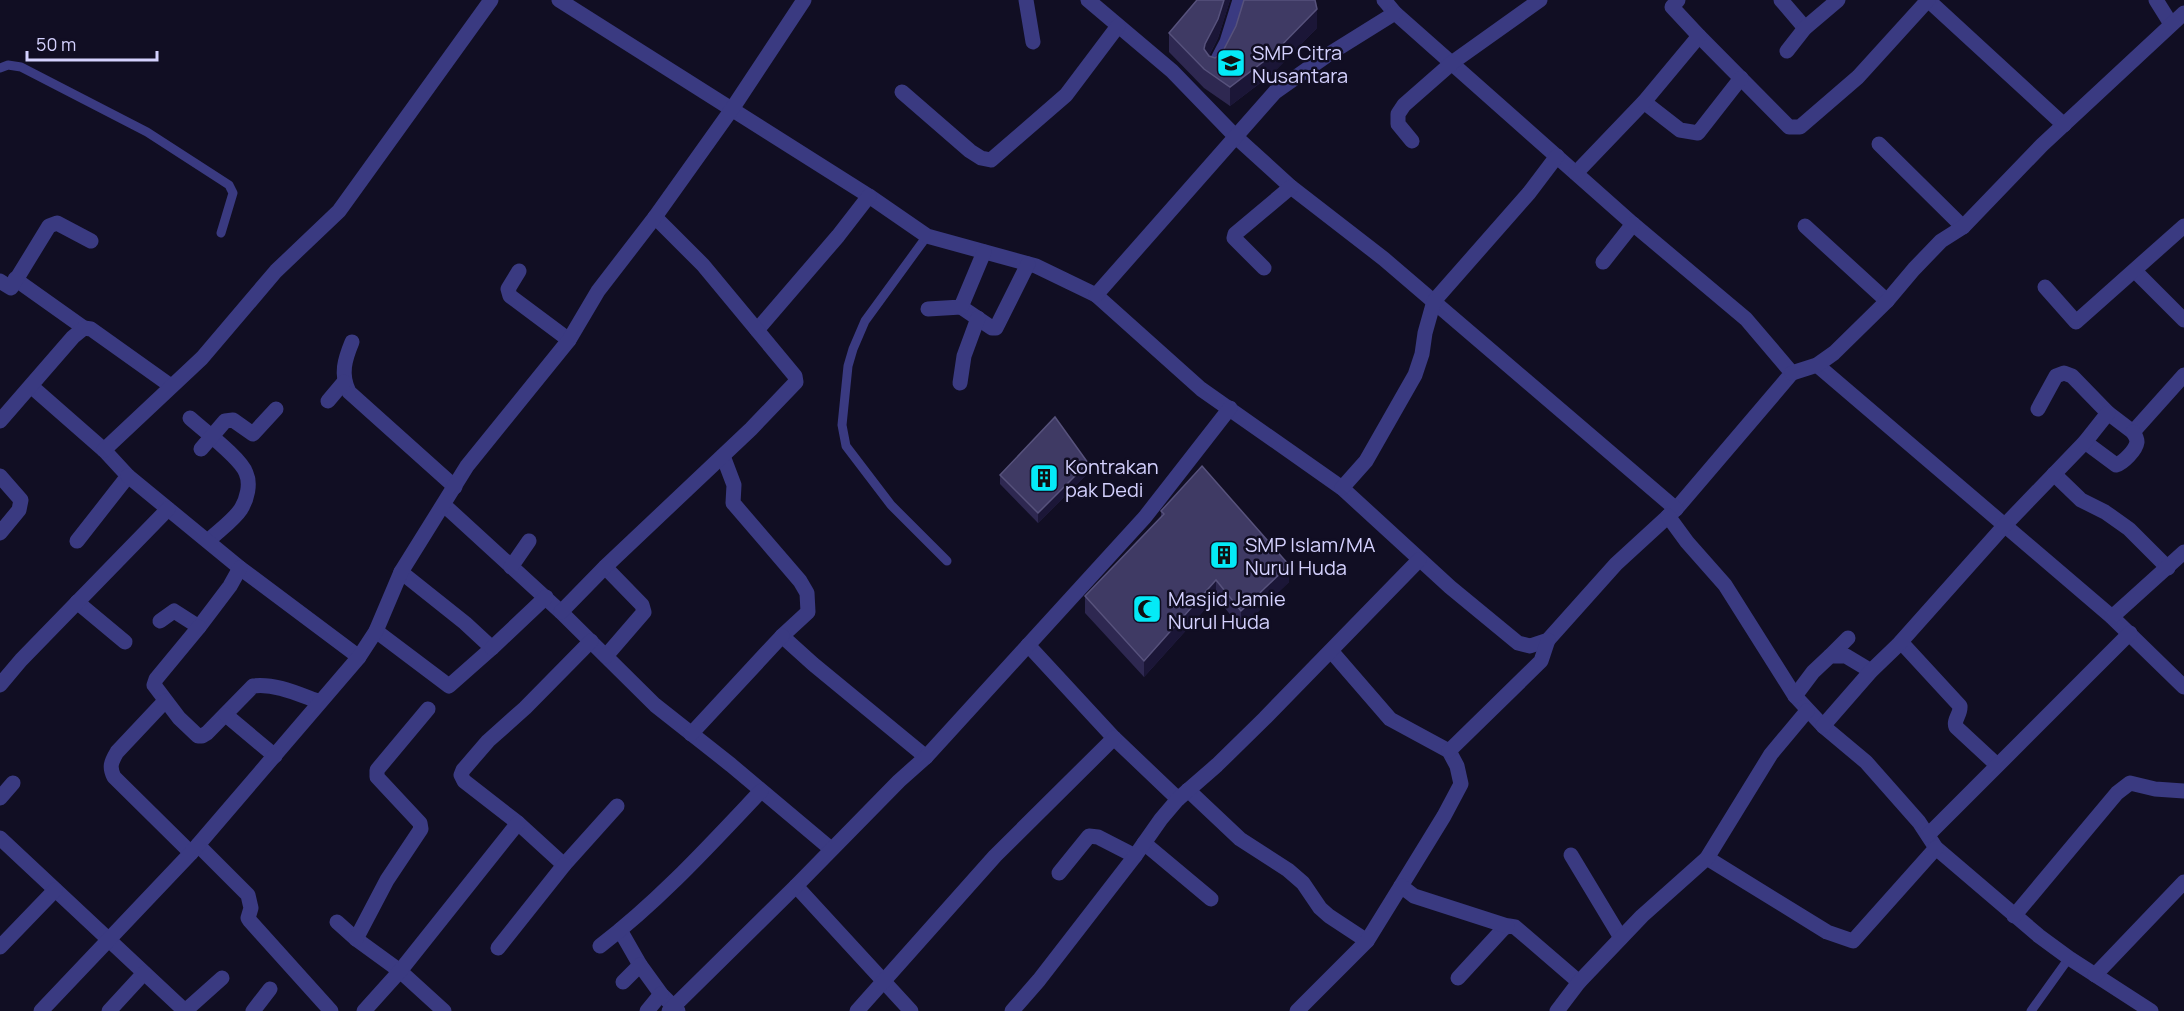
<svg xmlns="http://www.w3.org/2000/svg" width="2184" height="1011" font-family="Manrope,sans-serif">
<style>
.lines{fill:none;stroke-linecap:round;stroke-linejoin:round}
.service{stroke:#3a3a81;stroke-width:9}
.minor{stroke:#3a3a81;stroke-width:15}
.wall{fill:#2e2851}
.shaded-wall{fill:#1b1637}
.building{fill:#3f3a64;stroke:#57527c;stroke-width:1.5}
.labels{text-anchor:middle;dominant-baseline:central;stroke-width:5;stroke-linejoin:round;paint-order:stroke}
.poi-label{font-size:20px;fill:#d4d1fe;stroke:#110e23;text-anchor:start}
</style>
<rect width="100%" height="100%" fill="#110e23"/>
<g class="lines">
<g class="service">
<polyline points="0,68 8,65 21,67 147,132 229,185 233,193 221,233"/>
<polyline points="927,236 865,321 853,349 848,366 842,425 846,446 891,505 947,561"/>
<polyline points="2031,1011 2069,958"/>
</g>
<g class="minor">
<polyline points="559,0 869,196 927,236 1036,266 1096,295 1201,389 1342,488 1450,587 1518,643 1530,646 1548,640 1616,564 1676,509 1792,373 1746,319 1633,224 1395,13 1384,0"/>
<polyline points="1026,0 1033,42"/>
<polyline points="1088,0 1172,71 1236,137 1291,187 1384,259 1676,509"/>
<polyline points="1781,0 1805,28"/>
<polyline points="1928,0 2064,125"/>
<polyline points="2156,0 2171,24"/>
<polyline points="1699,36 1789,127 1800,127 1858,77 1928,0"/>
<polyline points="1787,51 1805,28 1838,0"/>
<polyline points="1214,67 1227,42 1240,0"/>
<polyline points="902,92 970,151 981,158 991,160 1066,95 1118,26"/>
<polyline points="1644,102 1680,130 1698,133 1741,78"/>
<polyline points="1412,141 1398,124 1398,114 1404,105 1453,62 1540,0"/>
<polyline points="1879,144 1963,227"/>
<polyline points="1576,173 1644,102 1699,36 1672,7 1678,0"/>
<polyline points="1805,226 1887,301"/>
<polyline points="1603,262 1633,224"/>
<polyline points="1264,268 1234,238 1235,234 1291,187"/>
<polyline points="519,271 508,289 510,296 569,340"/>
<polyline points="2135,271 2184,320"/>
<polyline points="15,279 84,328"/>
<polyline points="0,281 11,288 49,226 57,223 91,241"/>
<polyline points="2045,287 2076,322 2184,226"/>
<polyline points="1096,295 1275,92 1326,56 1395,13"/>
<polyline points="961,307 992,328 996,328 1028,264"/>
<polyline points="928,309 961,307 984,252"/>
<polyline points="757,330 838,236 869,196"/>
<path d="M 352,342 C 345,359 340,374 349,392 L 455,487"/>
<polyline points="1817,365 2112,617 2184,687"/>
<polyline points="1792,373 1817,365 1834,353 1887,301 1914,269 1941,241 1963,227 2042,145 2184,13"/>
<polyline points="960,383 964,356 978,318"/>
<polyline points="31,386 104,450 128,476 77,541"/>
<polyline points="328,401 344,382"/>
<polyline points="2038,409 2056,376 2064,373 2072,376 2108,413 2133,432 2184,375"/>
<path d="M 190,418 C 203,430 241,458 246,473 C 251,484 247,499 241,509 C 233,521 218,531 208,541"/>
<polyline points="0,421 73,337 84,328 91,329 171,386"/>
<path d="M 2085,442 L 2116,465 C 2123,463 2136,450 2137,442 C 2137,438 2135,435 2133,432"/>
<polyline points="201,449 225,421 233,420 253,434 276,409"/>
<polyline points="104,450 202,358 276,271 339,211 491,0"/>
<polyline points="723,456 734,485 733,503 800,581 807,593 808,612 782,636 813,664 926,757"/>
<polyline points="2054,474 2081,500 2105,512 2129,529 2168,568"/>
<polyline points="0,476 21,500 19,510 0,533"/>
<polyline points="128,476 240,568 359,657"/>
<polyline points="1342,488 1366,461 1415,375 1422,354 1425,333 1434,301 1529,193 1557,156"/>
<polyline points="444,505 561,612 655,705 731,765 831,849"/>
<polyline points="1668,516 1687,542 1725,585 1795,696 1823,726 1866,762 1919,822 1936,848 2039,936 2069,958 2151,1011"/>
<polyline points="511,567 529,541"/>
<polyline points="605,567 642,605 644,612 606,656"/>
<polyline points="77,602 125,642"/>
<polyline points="561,612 605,567 751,429 796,382 795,376 703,265 655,217"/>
<polyline points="2112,617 2184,552"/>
<polyline points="160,621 174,611 199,627 230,586 240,568"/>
<path d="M 199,627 L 156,679 L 154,685 L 179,718 L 198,736 L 202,736 L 207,733 L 253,686 C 276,683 300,695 320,702"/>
<polyline points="376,631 449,686 492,648 465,623 401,572"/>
<polyline points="591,641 525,708 488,741 463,770 461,775 464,781 518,823 564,865 617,806"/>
<path d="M 1901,642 L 1960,706 C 1961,714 1953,720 1956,727 L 1997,765"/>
<polyline points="1028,645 1114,738 1178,799"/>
<polyline points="492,648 546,597"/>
<polyline points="1332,652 1390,719 1449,751 1457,766 1461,784 1444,816 1401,886"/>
<polyline points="1830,656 1848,638"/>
<polyline points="0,685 21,660 168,509"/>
<polyline points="1795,696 1813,672 1830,656 1846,656 1871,671"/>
<path d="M 165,701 L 117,752 C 111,762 109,767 114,777 L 191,853"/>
<polyline points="226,715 275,756"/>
<polyline points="1823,726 1871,671 1898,645 2005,525 2085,442 2108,413"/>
<polyline points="691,734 782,636"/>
<polyline points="1449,751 1541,661 1548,640"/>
<polyline points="1188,790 1240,839 1288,870 1303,883 1320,908 1329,916 1367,941"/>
<polyline points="0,798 13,783"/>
<polyline points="1928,835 2130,633"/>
<polyline points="0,838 185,1011 222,978"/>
<polyline points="1144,843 1211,899"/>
<polyline points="198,845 248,895 251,908 248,918 250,921 331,1011"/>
<polyline points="1571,855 1621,938"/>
<polyline points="1707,858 1827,932 1853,941 1936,848"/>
<polyline points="1059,873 1089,836 1098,837 1135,856"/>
<polyline points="796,886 911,1011"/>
<polyline points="2014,916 2117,793 2130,783 2155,789 2184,791"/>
<polyline points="337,922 356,939 400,971 444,1011"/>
<polyline points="620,930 640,965"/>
<polyline points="356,939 387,880 421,829 420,823 377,777 377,770 428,709"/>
<path d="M 600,946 C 659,901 710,845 761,791"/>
<polyline points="0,947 55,890"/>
<polyline points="498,948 564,865"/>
<polyline points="2095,975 2184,882"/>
<polyline points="1458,978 1504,928 1509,926 1515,927 1579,982"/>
<polyline points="623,982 640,965 661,994 678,1011"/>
<polyline points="41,1011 191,853 359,657 376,631 401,572 467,466 569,340 598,291 655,217 732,109 804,0"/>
<polyline points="109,1011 144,973"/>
<polyline points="253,1011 270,989"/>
<polyline points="364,1011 400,971 518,823"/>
<polyline points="647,1011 661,994"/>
<polyline points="669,1011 796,886 899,781 926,757 1145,517 1230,408"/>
<polyline points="857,1011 995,856 1114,738"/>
<polyline points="1012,1011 1039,980 1135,856 1161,819 1178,799 1217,765 1265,718 1419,560"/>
<polyline points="1297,1011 1367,941 1401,886 1414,896 1507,926"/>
<polyline points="1557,1011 1579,982 1642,916 1707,858 1771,754 1807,711"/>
</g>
</g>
<g class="wall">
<polygon points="1197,0 1230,0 1218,38 1209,56 1215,58 1317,28 1272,74 1230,106 1204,88 1169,52 1169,33"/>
<polygon points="1088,473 1038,523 1000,484 1000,475"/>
<polygon points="1161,511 1289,582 1241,628 1216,597 1144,677 1085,613 1085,596 1161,517"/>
</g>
<g class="shaded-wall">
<polygon points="1224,0 1230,0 1218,38 1205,63 1204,49 1205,44"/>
<polygon points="1317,9 1317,28 1272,74 1230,106 1230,87"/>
<polygon points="1088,463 1088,473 1038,523 1038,513"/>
<polygon points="1289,565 1289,582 1241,628 1241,611"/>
<polygon points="1216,580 1216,597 1144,677 1144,661"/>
</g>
<g class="building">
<polygon points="1197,0 1224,0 1218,19 1205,44 1204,49 1209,56 1215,58 1222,53 1236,26 1244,0 1315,0 1317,9 1272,55 1230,87 1204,69 1169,33"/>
<polygon points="1055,417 1088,463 1038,513 1000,475"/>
<polygon points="1202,466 1289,565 1241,611 1216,580 1144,661 1085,596 1164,514 1161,511"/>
</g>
<defs>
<g id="school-square" transform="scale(1.5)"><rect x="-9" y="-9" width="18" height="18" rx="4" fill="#04eaf7" stroke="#110e23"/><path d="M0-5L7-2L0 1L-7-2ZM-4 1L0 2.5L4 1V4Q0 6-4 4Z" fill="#111"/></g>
<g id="building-square" transform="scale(1.5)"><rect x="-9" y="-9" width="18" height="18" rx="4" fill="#04eaf7" stroke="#110e23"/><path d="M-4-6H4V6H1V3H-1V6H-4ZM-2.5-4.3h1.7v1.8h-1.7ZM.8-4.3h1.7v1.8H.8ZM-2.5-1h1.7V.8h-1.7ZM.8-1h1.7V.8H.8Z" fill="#111"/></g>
<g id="mosque-square" transform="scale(1.5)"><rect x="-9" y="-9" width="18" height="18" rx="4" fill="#04eaf7" stroke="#110e23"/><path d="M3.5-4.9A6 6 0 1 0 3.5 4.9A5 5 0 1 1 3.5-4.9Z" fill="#111"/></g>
</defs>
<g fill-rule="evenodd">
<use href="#school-square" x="1231" y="63"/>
<use href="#building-square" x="1044" y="478"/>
<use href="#building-square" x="1224" y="555"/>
<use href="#mosque-square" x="1147" y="609"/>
</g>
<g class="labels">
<g class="poi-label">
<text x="1252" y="52">SMP Citra<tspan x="1252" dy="23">Nusantara</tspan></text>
<text x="1065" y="466">Kontrakan<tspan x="1065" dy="23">pak Dedi</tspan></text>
<text x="1245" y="544">SMP Islam/MA<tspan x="1245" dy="23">Nurul Huda</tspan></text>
<text x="1168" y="598">Masjid Jamie<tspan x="1168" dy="23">Nurul Huda</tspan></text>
</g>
</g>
<path d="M27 51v9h130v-9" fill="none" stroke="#d4d1fe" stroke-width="3"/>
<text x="36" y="51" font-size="18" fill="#d4d1fe" stroke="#110e23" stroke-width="4.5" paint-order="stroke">50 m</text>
</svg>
